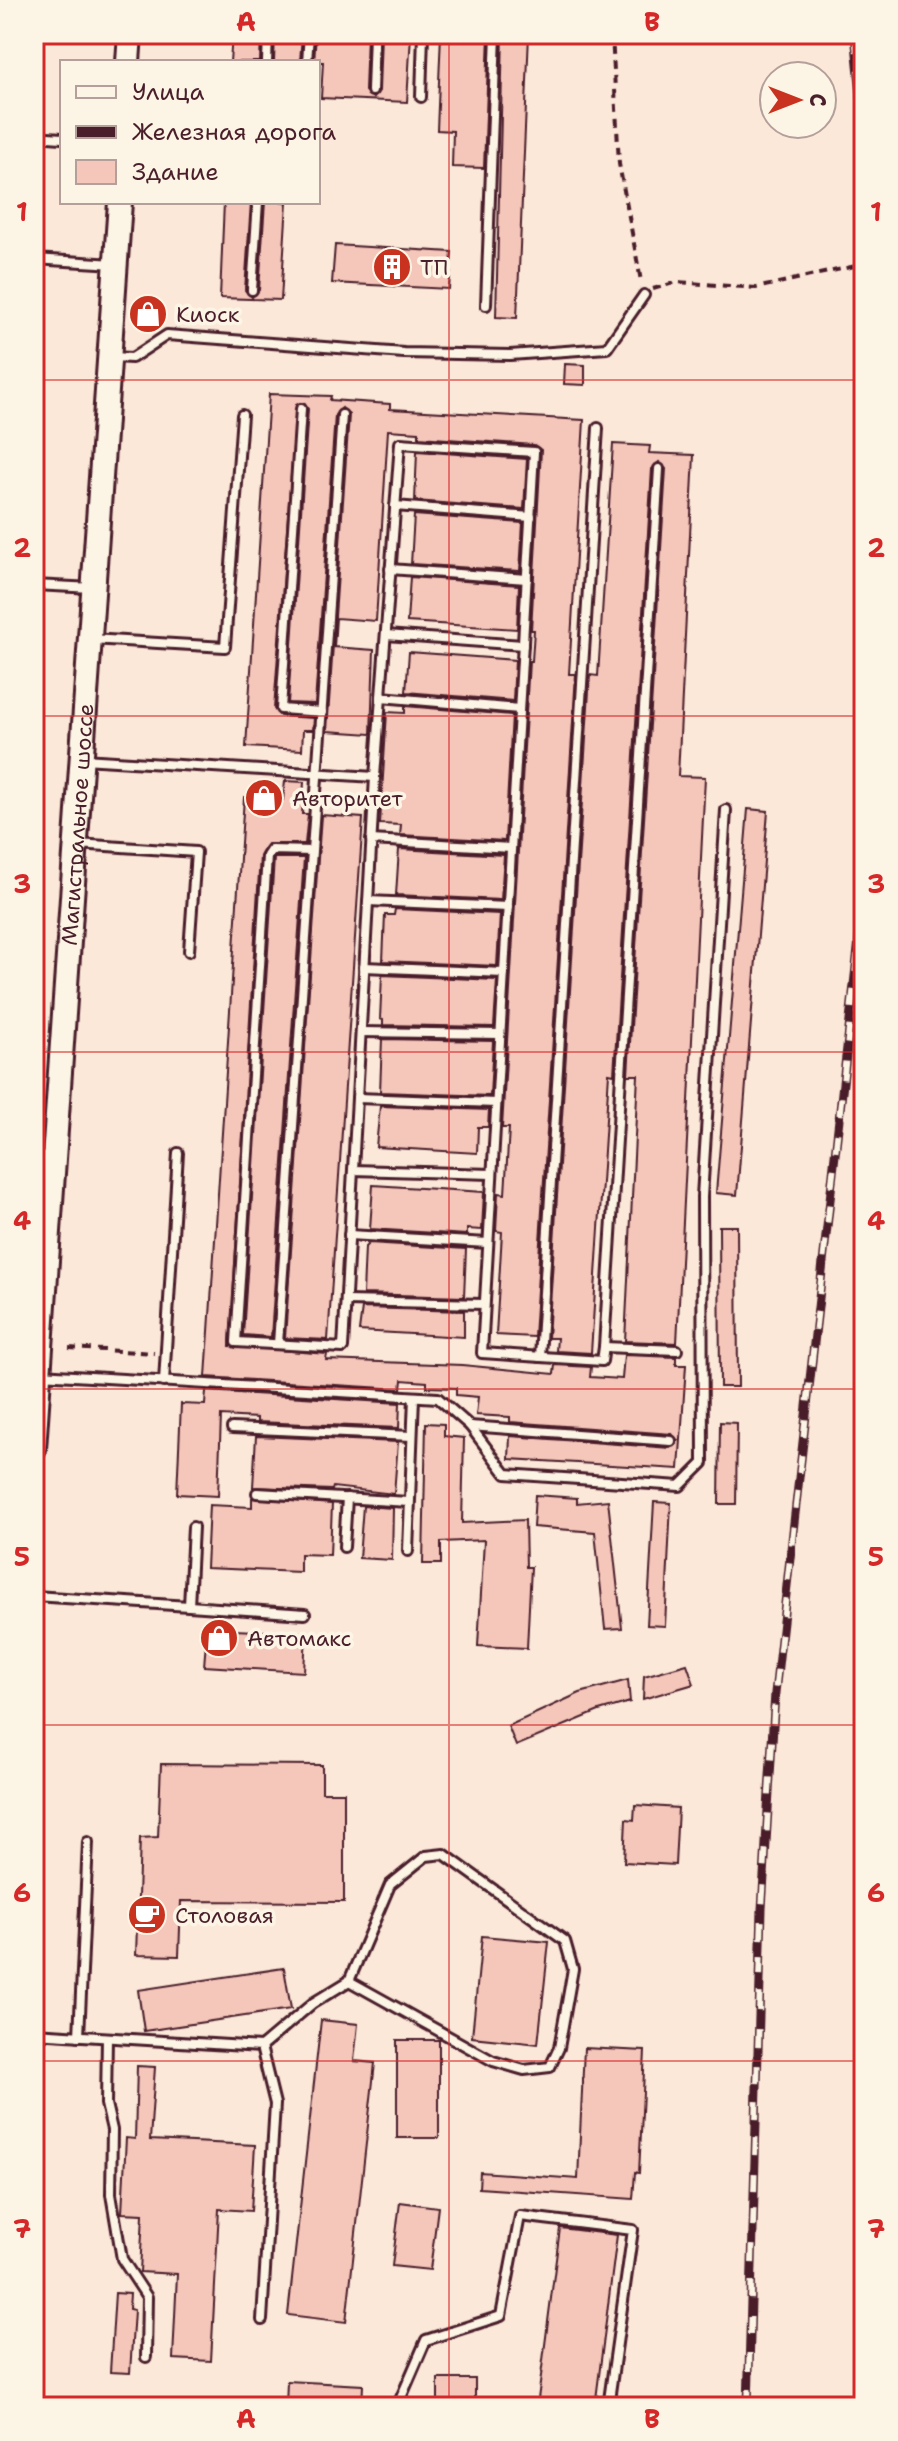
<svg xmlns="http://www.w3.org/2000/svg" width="898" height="2441" font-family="'Shantell Sans',sans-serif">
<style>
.building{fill:#f5c6ba;stroke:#4a1f2b;stroke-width:2}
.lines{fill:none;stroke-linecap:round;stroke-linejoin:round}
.lane-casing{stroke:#4a1f2b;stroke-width:14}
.secondary-casing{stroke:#4a1f2b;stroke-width:28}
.path{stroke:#4a1f2b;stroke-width:4;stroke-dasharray:8 6;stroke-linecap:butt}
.lane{stroke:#fcf5e5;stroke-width:8}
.secondary{stroke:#fcf5e5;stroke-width:22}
.rail-casing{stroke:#4a1f2b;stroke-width:9}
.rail{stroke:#fcf5e5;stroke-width:6;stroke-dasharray:18;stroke-linecap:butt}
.grid{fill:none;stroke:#d62828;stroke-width:2;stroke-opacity:0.55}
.labels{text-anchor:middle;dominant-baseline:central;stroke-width:7;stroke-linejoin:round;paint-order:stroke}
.poi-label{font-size:22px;fill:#4a1f2b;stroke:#fcf5e5;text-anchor:start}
.street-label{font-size:22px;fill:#4a1f2b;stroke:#fcf5e5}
.neatline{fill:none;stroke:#d62828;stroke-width:3}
.grid-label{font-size:26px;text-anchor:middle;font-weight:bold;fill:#d62828}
</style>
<rect width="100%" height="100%" fill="#fbe8d9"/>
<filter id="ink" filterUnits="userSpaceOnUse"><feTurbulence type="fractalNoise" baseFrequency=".0125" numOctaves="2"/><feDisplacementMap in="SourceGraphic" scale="16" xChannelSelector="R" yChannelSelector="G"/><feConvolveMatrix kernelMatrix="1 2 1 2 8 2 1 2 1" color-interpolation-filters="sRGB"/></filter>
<g filter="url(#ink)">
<g class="building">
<polygon points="232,34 261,34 260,62 230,62"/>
<polygon points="275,34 302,34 300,62 274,62"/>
<polygon points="316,34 367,34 365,91 373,98 379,91 381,34 411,34 407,102 321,98 323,62 314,62"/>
<polygon points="441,34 489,34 484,168 452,167 453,131 437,130"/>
<polygon points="503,34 529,34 517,318 496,317"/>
<polygon points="224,202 251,202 245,290 252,297 259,290 265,202 287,202 281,300 220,298"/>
<polygon points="335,245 452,252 449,289 332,283"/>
<polygon points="565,364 585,365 585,385 564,384"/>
<polygon points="269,394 331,396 330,400 390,404 390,409 584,420 569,674 576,674 534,1337 496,1335 502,1232 496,1231 498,1193 505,1194 509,1128 502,1128 529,661 532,661 534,630 531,630 541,450 534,445 419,437 419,432 388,430 376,621 336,618 334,647 374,650 371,734 327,731 349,415 342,408 335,415 315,704 288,703 308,409 304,403 296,405 274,709 280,716 314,718 313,730 303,730 302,750 246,747"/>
<polygon points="613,444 650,446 649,453 694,455 678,776 705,777 677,1343 625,1341 638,1075 628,1075 666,469 659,462 652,469 614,1074 609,1073 591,1353 556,1351 557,1338 548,1338 590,675 598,676"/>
<polygon points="417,451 527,459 524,509 415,501"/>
<polygon points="414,515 523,523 520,571 411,564"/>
<polygon points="410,577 519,585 517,629 407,622"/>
<polygon points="409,652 515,660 513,701 406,692"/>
<polygon points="405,706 512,715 505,841 400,835 401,825 380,824 387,712 405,713"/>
<polygon points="285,781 304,782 302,814 308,814 305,844 268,844 260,856 230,1346 327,1354 326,1360 462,1365 554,1374 555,1365 591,1367 590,1377 622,1379 624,1355 676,1357 676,1365 686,1365 679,1469 509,1459 510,1436 670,1448 678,1441 672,1434 510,1422 510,1417 476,1415 478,1397 456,1395 456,1388 427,1387 427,1382 402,1380 401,1389 206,1377 244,797 283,800"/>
<polygon points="748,809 768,811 737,1195 716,1193"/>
<polygon points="321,815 363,818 328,1340 285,1338"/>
<polygon points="399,849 504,855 501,900 396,895"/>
<polygon points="274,858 304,858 271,1337 243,1335"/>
<polygon points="395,909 500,914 497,966 383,961 385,915 394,915"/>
<polygon points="382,975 497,980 494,1027 383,1025 383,1020 380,1019"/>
<polygon points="382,1039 493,1041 490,1096 380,1092"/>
<polygon points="380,1106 489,1110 488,1127 478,1127 477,1153 376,1147"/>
<polygon points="373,1185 484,1192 482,1230 467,1229 467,1235 370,1229"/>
<polygon points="719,1226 737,1226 738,1387 720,1387"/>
<polygon points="369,1243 466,1249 464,1297 363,1294 365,1247"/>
<polygon points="362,1308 464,1311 464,1337 359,1331"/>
<polygon points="206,1391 400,1403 399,1428 257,1422 257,1418 221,1416 218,1496 177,1494 181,1404 205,1405"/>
<polygon points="720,1422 737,1423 736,1504 719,1504"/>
<polygon points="426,1423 444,1424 444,1436 464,1438 462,1523 525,1520 526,1567 531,1567 527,1648 478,1646 484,1540 441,1542 441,1564 423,1564"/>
<polygon points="256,1436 398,1442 394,1494 333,1487 332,1490 253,1487"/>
<polygon points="535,1495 577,1498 577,1503 608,1500 622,1628 605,1629 595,1532 533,1527"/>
<polygon points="252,1498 332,1504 330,1555 300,1554 300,1572 206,1568 209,1505 252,1507"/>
<polygon points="654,1502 671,1503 665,1626 647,1625"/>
<polygon points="363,1506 393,1508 392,1560 359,1558"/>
<polygon points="207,1629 306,1633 304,1672 204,1666"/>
<polygon points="687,1664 694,1684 643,1699 644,1676"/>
<polygon points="628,1680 630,1702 599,1711 516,1746 508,1726 580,1693"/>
<polygon points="161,1764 322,1765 322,1792 344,1792 344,1902 181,1901 179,1956 136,1955 140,1838 158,1837"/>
<polygon points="635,1805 678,1808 675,1865 624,1862 626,1819 634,1820"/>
<polygon points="482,1936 549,1942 538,2044 472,2037"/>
<polygon points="284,1968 291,2009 144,2031 138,1990"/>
<polygon points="321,2020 358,2024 354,2061 375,2063 346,2322 288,2315"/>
<rect x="397" y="2040" width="42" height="98"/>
<polygon points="584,2048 645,2051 639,2173 635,2172 633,2199 479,2188 480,2172 578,2179"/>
<polygon points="137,2066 155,2067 150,2140 255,2145 251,2211 219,2209 211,2361 173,2359 177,2274 140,2272 143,2214 122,2213 126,2138 135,2139"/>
<polygon points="400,2202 438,2207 430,2270 392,2266"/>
<polygon points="560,2228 617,2235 595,2407 537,2407"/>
<polygon points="115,2293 130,2294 129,2309 134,2310 130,2373 110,2372"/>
<rect x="438" y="2379" width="37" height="28"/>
<polygon points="287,2381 363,2385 362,2407 286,2407"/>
</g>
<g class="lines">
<g class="lane-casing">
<g id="lane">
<polyline points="267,62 268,34"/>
<polyline points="307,62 309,34"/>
<polyline points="372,91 374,34"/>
<polyline points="421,97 423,34"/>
<polyline points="34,136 62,138"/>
<polyline points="34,259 115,264"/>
<polyline points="252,290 258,202"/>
<polyline points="486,305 496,34"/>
<polyline points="112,357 132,358 167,335 404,353 510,355 607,348 644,295"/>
<polyline points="301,409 281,709 322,712"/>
<polyline points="395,506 531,517"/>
<polyline points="390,569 527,579"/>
<polyline points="34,585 93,588"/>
<polyline points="386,635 523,645"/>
<polyline points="91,639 225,647 242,415"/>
<polyline points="381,697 519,709"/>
<polyline points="83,759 375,777"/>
<polyline points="371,840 511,848"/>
<polyline points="77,844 196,852 189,951"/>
<polyline points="311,851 271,850 267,856 236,1342 343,1348 375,777 400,443 534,452 482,1353 602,1361 604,1347 677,1350"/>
<polyline points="368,901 508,907"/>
<polyline points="364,967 504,973"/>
<polyline points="361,1032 500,1034"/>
<polyline points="357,1098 496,1103"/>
<polyline points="353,1170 492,1174"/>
<polyline points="349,1235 488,1243"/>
<polyline points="346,1301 484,1304"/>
<polyline points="278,1344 342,415"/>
<polyline points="604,1347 659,469"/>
<polyline points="540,1357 598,428"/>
<polyline points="40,1374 438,1398 470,1426 671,1441"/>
<polyline points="164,1382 178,1153"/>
<polyline points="470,1426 506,1474 680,1486 703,1463 702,1197 726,810"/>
<polyline points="232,1428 412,1436"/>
<polyline points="257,1493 409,1502"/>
<polyline points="344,1547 347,1498"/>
<polyline points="408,1551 414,1397"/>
<polyline points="34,1596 189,1606 193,1527"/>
<polyline points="189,1606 305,1614"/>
<polyline points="34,2033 261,2047 313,2003 349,1981 390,1885 426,1856 444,1854 565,1941 573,1969 559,2048 550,2067 524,2070 493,2061 349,1981"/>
<polyline points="79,2036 88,1842"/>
<polyline points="107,2038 106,2104 112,2130 111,2194 122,2259 147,2297 146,2357"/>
<polyline points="261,2047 275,2104 262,2320"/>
<polyline points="397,2407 426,2340 501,2316 520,2216 633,2230 608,2407"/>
</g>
</g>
<g class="secondary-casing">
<g id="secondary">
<polyline points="128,62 130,34"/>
<path id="s1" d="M 34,1449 L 120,202"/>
</g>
</g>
<g class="path">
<polyline points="612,34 619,164 641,281"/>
<polyline points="653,289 677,282 756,288 864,264"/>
<polyline points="34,709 42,600"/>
<polyline points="69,1348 154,1353"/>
</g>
<use href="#lane" class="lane"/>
<use href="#secondary" class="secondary"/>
<g class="rail-casing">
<g id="rail">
<polyline points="855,34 864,125"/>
<polyline points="748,2407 762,1909 775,1693 864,895"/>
</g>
</g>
<use href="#rail" class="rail"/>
</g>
</g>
<path class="grid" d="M 449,34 L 449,2407M 34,380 L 864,380M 34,716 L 864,716M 34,1052 L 864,1052M 34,1389 L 864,1389M 34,1725 L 864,1725M 34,2061 L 864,2061"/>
<defs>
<g id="building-disc" transform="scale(2)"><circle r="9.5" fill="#c8321e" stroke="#fcf5e5"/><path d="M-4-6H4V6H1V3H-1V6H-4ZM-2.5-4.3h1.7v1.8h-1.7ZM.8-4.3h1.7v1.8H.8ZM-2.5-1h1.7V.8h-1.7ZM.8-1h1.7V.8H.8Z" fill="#fff"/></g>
<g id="shop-disc" transform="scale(2)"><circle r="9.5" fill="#c8321e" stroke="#fcf5e5"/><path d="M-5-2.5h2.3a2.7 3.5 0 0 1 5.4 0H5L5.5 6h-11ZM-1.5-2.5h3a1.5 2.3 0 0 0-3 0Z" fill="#fff"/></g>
<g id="cafe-disc" transform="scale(2)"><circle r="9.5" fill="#c8321e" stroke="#fcf5e5"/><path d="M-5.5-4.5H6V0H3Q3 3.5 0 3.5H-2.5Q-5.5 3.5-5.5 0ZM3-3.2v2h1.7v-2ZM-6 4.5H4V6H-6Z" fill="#fff"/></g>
</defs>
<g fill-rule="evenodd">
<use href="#building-disc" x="392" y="267"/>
<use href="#shop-disc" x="148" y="314"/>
<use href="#shop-disc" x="264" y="798"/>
<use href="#shop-disc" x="219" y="1638"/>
<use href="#cafe-disc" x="147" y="1915"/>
</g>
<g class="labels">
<g class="poi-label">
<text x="420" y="267">ТП</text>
<text x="176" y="314">Киоск</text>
<text x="292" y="798">Авторитет</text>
<text x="247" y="1638">Автомакс</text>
<text x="175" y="1915">Столовая</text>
</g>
<g class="street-label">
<text stroke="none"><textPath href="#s1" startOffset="626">Магистральное шоссе</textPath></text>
</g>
</g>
<rect width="898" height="2441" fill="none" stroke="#fcf5e5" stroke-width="88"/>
<rect x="60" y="60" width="260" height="144" fill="#fcf5e5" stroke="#b59f9b" stroke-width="2"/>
<rect x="76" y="86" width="40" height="12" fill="#fcf5e5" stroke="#b59f9b" stroke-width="2"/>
<text x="132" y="100" font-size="24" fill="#4a1f2b">Улица</text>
<rect x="76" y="126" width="40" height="12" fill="#4a1f2b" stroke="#b59f9b" stroke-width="2"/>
<text x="132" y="140" font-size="24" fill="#4a1f2b">Железная дорога</text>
<rect x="76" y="160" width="40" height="24" fill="#f5c6ba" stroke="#b59f9b" stroke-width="2"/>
<text x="132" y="180" font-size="24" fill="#4a1f2b">Здание</text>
<g transform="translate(798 100) rotate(90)"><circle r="38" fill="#fcf5e5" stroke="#b59f9b" stroke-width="2"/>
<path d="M0-6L14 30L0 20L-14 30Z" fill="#c8321e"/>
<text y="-12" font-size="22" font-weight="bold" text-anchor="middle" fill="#4a1f2b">С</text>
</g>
<rect x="44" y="44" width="810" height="2353" class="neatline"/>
<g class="grid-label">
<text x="246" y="31">A</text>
<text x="652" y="31">B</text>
<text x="22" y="221">1</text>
<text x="876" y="221">1</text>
<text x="22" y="557">2</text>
<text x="876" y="557">2</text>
<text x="22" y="893">3</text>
<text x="876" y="893">3</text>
<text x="22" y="1230">4</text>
<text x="876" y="1230">4</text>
<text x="22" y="1566">5</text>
<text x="876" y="1566">5</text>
<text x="22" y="1902">6</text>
<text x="876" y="1902">6</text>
<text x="22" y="2238">7</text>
<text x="876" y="2238">7</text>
<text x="246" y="2428">A</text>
<text x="652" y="2428">B</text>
</g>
</svg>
